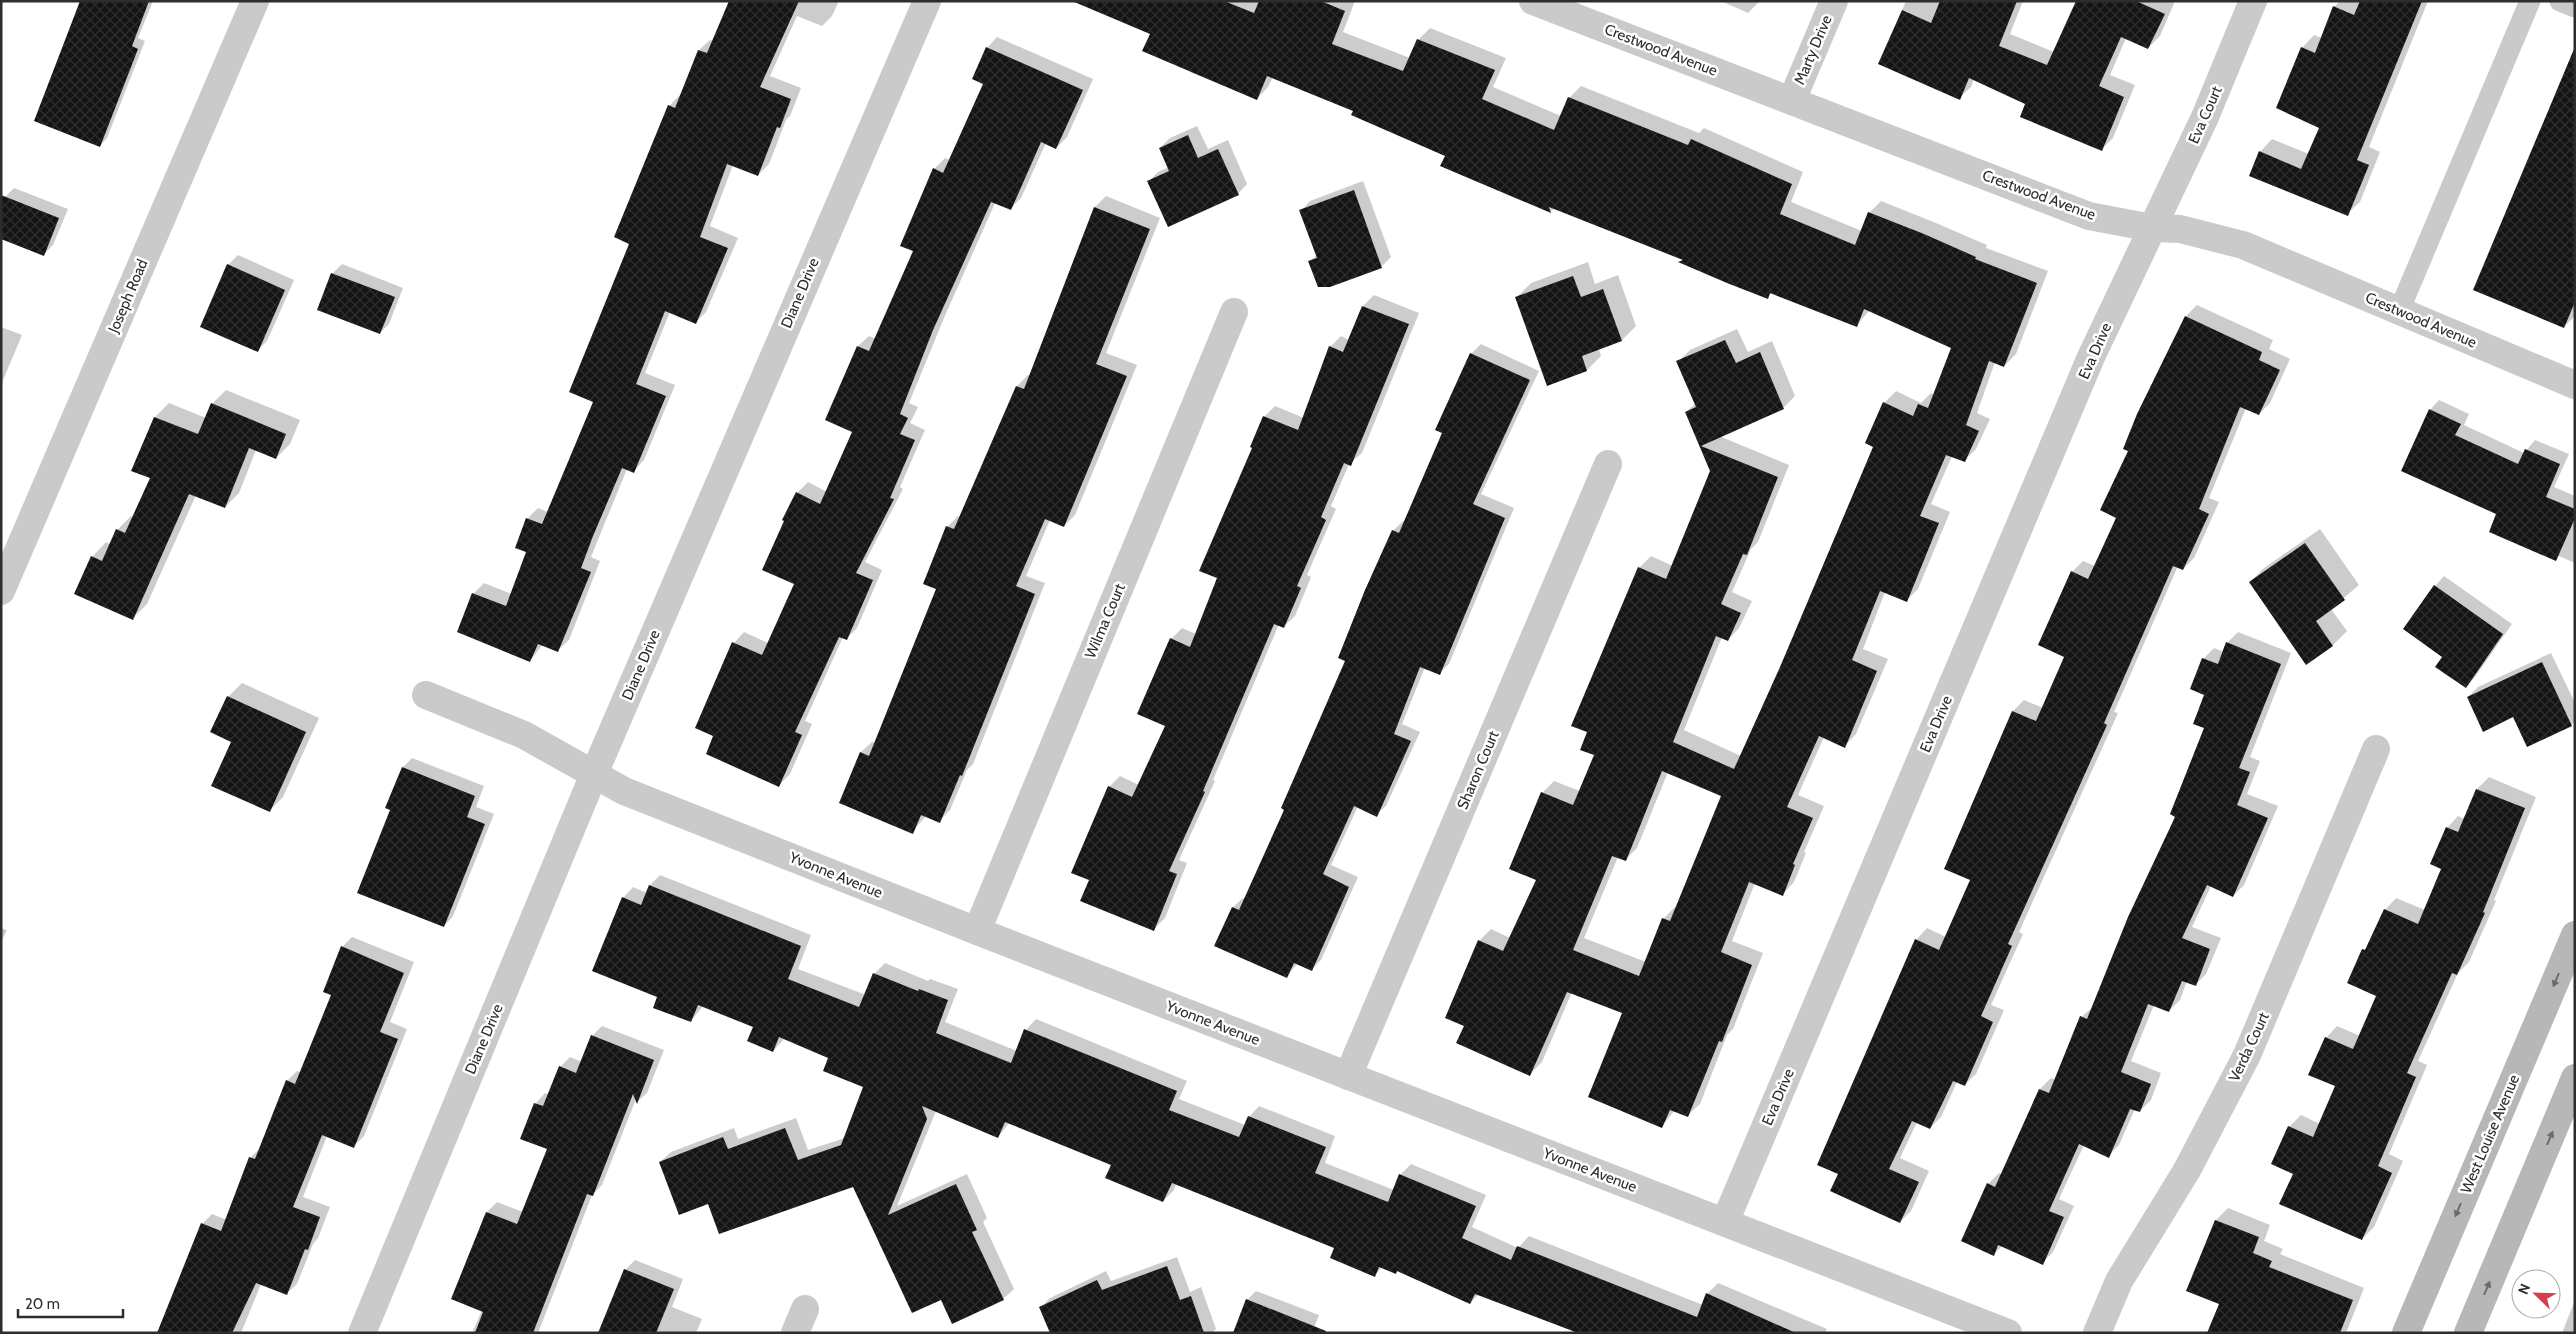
<svg xmlns="http://www.w3.org/2000/svg" width="2576" height="1334" font-family="Cabin,sans-serif">
<style>
.shadow{fill:#0003;fill-rule:evenodd}
.building{fill:url(#building-cross-hatch);fill-rule:evenodd}
.lines{fill:none;stroke-linecap:round;stroke-linejoin:round}
.service{stroke:#cacaca;stroke-width:21}
.minor{stroke:#cacaca;stroke-width:28}
.secondary{stroke:#b7b7b7;stroke-width:28}
.oneway{fill:#6b6b6b}
.labels{text-anchor:middle;dominant-baseline:central;stroke-width:5;stroke-linejoin:round;paint-order:stroke}
.street-label{font-size:15px;fill:#2d2d2d;stroke:#fff}
</style>
<defs>
<pattern id="building-cross-hatch" width="8" height="8" patternUnits="userSpaceOnUse" patternTransform="scale(1.25)"><rect width="8" height="8" fill="#141414"/><path d="M0 0l8 8M0 8l8-8" fill="none" stroke="#2e2e2e"/></pattern>
</defs>
<rect width="100%" height="100%" fill="#fff"/>
<g class="shadow">
<polygon points="85,1 153,1 138,38 145,41 107,138 100,146"/>
<polygon points="731,1 839,1 832,16 822,26 797,16 770,76 801,88 790,116 786,120 769,164 758,175 733,165 710,226 738,238 706,312 696,322 670,312 645,373 675,385 644,460 634,471 627,469 604,525 591,557 600,561 569,640 558,650 543,644 530,661 473,594 484,583 512,594 528,552 527,519 538,508 548,512 595,401 631,243 669,106 680,95 682,96 699,50 710,40 713,41"/>
<path d="M 1084,1 L 1355,1 L 1343,32 L 1410,58 L 1418,40 L 1430,28 L 1506,58 L 1493,87 L 1561,116 L 1569,98 L 1581,86 L 1699,133 L 1704,128 L 1803,172 L 1791,202 L 1862,231 L 1869,213 L 1881,201 L 1936,223 L 1987,245 L 1986,248 L 2048,271 L 2016,354 L 2004,366 L 1995,362 L 1977,413 L 1990,419 L 1976,449 L 1964,461 L 1952,456 L 1931,504 L 1950,512 L 1918,589 L 1907,600 L 1885,592 L 1863,649 L 1888,659 L 1856,734 L 1845,746 L 1824,737 L 1798,795 L 1824,806 L 1804,852 L 1806,853 L 1794,882 L 1783,894 L 1755,883 L 1732,941 L 1763,953 L 1733,1029 L 1727,1035 L 1700,1104 L 1688,1115 L 1675,1110 L 1662,1126 L 1624,1012 L 1572,992 L 1542,1062 L 1530,1074 L 1465,1025 L 1479,941 L 1491,929 L 1510,938 L 1538,879 L 1542,793 L 1554,781 L 1580,791 L 1595,755 L 1639,568 L 1651,556 L 1673,566 L 1711,471 L 1686,412 L 1696,403 L 1678,362 L 1690,350 L 1737,329 L 1748,352 L 1772,341 L 1795,396 L 1783,408 L 1719,436 L 1789,465 L 1758,542 L 1751,549 L 1732,592 L 1752,601 L 1739,628 L 1728,640 L 1722,637 L 1684,730 L 1741,756 L 1781,668 L 1874,446 L 1884,403 L 1896,391 L 1921,403 L 1931,393 L 1935,395 L 1953,348 L 1870,310 L 1856,326 L 1772,292 L 1767,298 L 1681,261 L 1683,259 L 1555,208 L 1551,211 L 1442,165 L 1446,155 L 1355,110 L 1273,77 L 1268,87 L 1257,99 L 1190,72 L 1191,70 L 1151,34 ZM 1668,772 L 1722,795 L 1677,908 L 1675,907 L 1663,919 L 1646,962 L 1584,938 L 1618,857 L 1625,860 L 1637,848 Z"/>
<polygon points="1721,1 1760,1 1748,13"/>
<polygon points="1906,1 2023,1 2010,34 2054,52 2078,1 2175,1 2160,36 2148,48 2126,38 2110,75 2135,85 2113,138 2102,149 2027,103 1974,79 1971,87 1959,98 1880,63"/>
<polygon points="2340,1 2428,1 2369,147 2380,152 2360,202 2347,214 2260,152 2272,139 2309,154 2320,127 2302,48 2314,35 2322,38 2334,7"/>
<polygon points="997,37 1093,79 1067,137 1056,148 1046,143 1021,198 1010,209 995,203 944,318 909,403 918,407 910,423 925,430 900,487 903,489 865,562 882,570 857,628 846,639 843,637 805,721 812,724 790,774 779,785 715,736 734,643 744,632 768,643 795,583 797,493 808,482 827,492 854,432 827,420 858,346 869,336 876,339 915,251 934,169 945,158 950,160 985,83 987,48"/>
<polygon points="2575,70 2575,316 2564,327 2562,82"/>
<polygon points="1197,126 1208,149 1228,140 1247,184 1238,194 1149,181 1158,172 1169,167 1160,148 1170,138"/>
<polygon points="1363,181 1391,257 1381,267 1310,261 1317,255 1301,211 1310,201"/>
<polygon points="14,188 68,209 53,245 44,254 5,197"/>
<polygon points="1106,196 1160,218 1106,353 1137,365 1075,515 1064,526 1050,520 1026,576 1045,583 973,764 967,770 950,810 939,821 926,816 912,832 841,802 861,752 872,742 876,743 937,589 947,527 958,516 960,517 1017,386 1028,375 1031,376 1095,207"/>
<polygon points="238,255 294,280 267,341 257,351 228,265"/>
<polygon points="1588,262 1595,284 1618,275 1636,326 1622,340 1599,349 1601,356 1587,370 1548,384 1516,298 1531,283"/>
<polygon points="342,264 403,288 389,324 380,333 332,274"/>
<polygon points="1374,295 1419,313 1362,453 1349,464 1331,506 1336,509 1307,575 1311,577 1295,616 1284,626 1279,624 1213,780 1215,781 1179,860 1187,863 1165,918 1154,929 1091,879 1109,787 1120,776 1139,785 1166,726 1171,639 1182,628 1196,634 1219,577 1264,417 1275,406 1304,418 1330,347 1341,336 1349,340 1363,306"/>
<polygon points="2197,305 2273,340 2269,349 2290,359 2270,403 2259,414 2246,408 2209,498 2219,502 2194,558 2183,569 2178,566 2114,712 2118,713 2019,932 2023,934 1991,1005 2004,1010 1976,1074 1964,1085 1957,1082 1941,1117 1930,1128 1917,1122 1900,1158 1929,1171 1911,1211 1900,1222 1840,1173 1916,940 1927,928 1946,937 1972,880 1945,868 2013,711 2024,700 2043,708 2066,656 2072,572 2083,561 2095,566 2117,517 2130,450 2186,316"/>
<polygon points="1,327 22,335 1,385"/>
<polygon points="1481,344 1539,371 1481,494 1514,508 1449,664 1439,673 1425,667 1402,724 1420,732 1386,806 1376,815 1358,806 1331,865 1358,877 1321,960 1312,969 1298,963 1287,976 1216,945 1233,907 1243,898 1245,899 1286,809 1347,660 1393,531 1403,521 1405,522 1444,432 1471,354"/>
<polygon points="226,390 300,420 290,444 276,458 256,450 239,493 225,507 196,495 147,604 133,618 92,557 106,542 111,545 117,530 131,516 134,517 152,478 133,470 155,417 169,403 206,418 212,404"/>
<polygon points="2439,400 2469,414 2464,425 2524,453 2535,440 2569,454 2554,487 2575,496 2575,563 2559,556 2556,559 2498,514 2430,410"/>
<polygon points="2320,529 2359,585 2331,609 2347,631 2333,645 2307,663 2250,582 2264,568"/>
<polygon points="2444,576 2512,624 2475,677 2466,687 2444,657 2435,586"/>
<polygon points="2238,632 2291,653 2250,757 2260,761 2247,794 2278,806 2244,885 2233,896 2211,886 2192,927 2221,938 2206,974 2195,985 2187,981 2180,1000 2169,1011 2154,1005 2131,1061 2161,1073 2151,1100 2140,1111 2135,1109 2119,1145 2108,1156 2084,1145 2059,1199 2074,1206 2053,1252 2042,1263 2002,1246 1994,1254 1988,1184 1999,1173 2002,1174 2040,1089 2051,1078 2056,1080 2081,1017 2093,1007 2177,816 2205,728 2203,659 2214,648 2224,652 2227,643"/>
<polygon points="2551,653 2575,703 2575,721 2571,725 2514,716 2468,697 2478,687"/>
<polygon points="242,683 319,718 283,797 269,811 228,697"/>
<polygon points="412,758 484,786 476,807 494,814 453,916 444,926 392,809 403,767"/>
<polygon points="2489,777 2536,797 2494,900 2496,901 2469,962 2458,973 2418,1061 2427,1065 2389,1154 2403,1161 2374,1227 2362,1239 2294,1173 2289,1127 2301,1115 2320,1124 2336,1086 2326,1038 2337,1026 2360,1036 2378,995 2364,950 2369,945 2385,910 2396,898 2425,910 2443,868 2447,828 2458,816 2465,819 2477,789"/>
<polygon points="660,875 811,935 798,969 866,995 874,974 885,963 928,981 930,979 958,989 945,1022 1017,1051 1026,1030 1036,1019 1187,1081 1179,1099 1245,1125 1249,1117 1259,1106 1335,1136 1325,1163 1394,1190 1400,1175 1411,1164 1486,1195 1472,1227 1518,1248 1529,1236 1703,1305 1708,1293 1718,1283 1827,1329 1825,1333 1581,1333 1479,1294 1470,1303 1397,1270 1382,1267 1375,1275 1336,1247 1176,1184 1174,1190 1163,1201 1112,1164 1010,1122 998,1137 936,1111 897,1206 967,1174 987,1218 983,1222 1014,1289 1003,1299 941,1298 853,1186 708,1203 660,1162 671,1152 734,1128 738,1139 796,1118 808,1150 845,1138 865,1086 829,1057 785,1038 773,1051 754,1027 703,1006 691,1021 659,996 623,898 633,887 647,893 650,885"/>
<polygon points="1,928 7,930 1,942"/>
<polygon points="352,937 414,962 390,1022 407,1029 364,1136 354,1146 327,1136 303,1197 330,1207 318,1238 313,1244 297,1284 286,1294 261,1284 241,1333 158,1333 202,1224 212,1214 227,1220 250,1158 260,1148 287,1081 297,1071 301,1072 333,994 342,947"/>
<polygon points="602,1026 664,1050 647,1093 637,1102 636,1099 602,1185 592,1195 538,1333 472,1333 482,1310 487,1212 497,1202 523,1212 548,1149 535,1104 545,1093 549,1095 560,1067 570,1057 582,1062 592,1036"/>
<polygon points="2228,1208 2270,1225 2264,1241 2283,1249 2280,1254 2364,1288 2346,1333 2209,1333 2220,1304 2216,1220"/>
<polygon points="1177,1257 1190,1292 1201,1287 1216,1329 1212,1333 1052,1333 1040,1308 1050,1298 1106,1271 1111,1281"/>
<polygon points="635,1260 683,1279 672,1307 702,1319 696,1333 613,1333 625,1270"/>
<polygon points="1256,1291 1319,1315 1312,1333 1247,1300"/>
<polygon points="2575,1300 2575,1333 2562,1333"/>
</g>
<g class="building">
<polygon points="80,1 149,1 132,46 138,49 100,147 34,121"/>
<polygon points="729,1 799,1 760,87 791,99 780,128 777,127 758,176 727,164 700,237 728,248 696,324 665,311 636,384 666,396 634,473 622,468 593,536 581,568 591,572 558,652 538,644 530,662 457,632 472,593 506,606 526,552 515,548 526,518 542,524 593,402 569,392 629,244 614,237 668,105 675,108 698,50 707,53"/>
<path d="M 1072,1 L 1224,1 L 1254,13 L 1259,1 L 1321,1 L 1345,11 L 1332,44 L 1403,71 L 1417,39 L 1495,70 L 1482,99 L 1554,130 L 1568,97 L 1688,145 L 1691,139 L 1792,184 L 1780,214 L 1855,245 L 1868,212 L 1924,234 L 1976,257 L 1975,259 L 2037,283 L 2004,367 L 1989,361 L 1966,425 L 1979,431 L 1965,462 L 1946,455 L 1920,516 L 1939,523 L 1907,602 L 1880,591 L 1852,660 L 1877,671 L 1845,748 L 1819,736 L 1787,807 L 1813,818 L 1793,864 L 1795,865 L 1783,896 L 1749,882 L 1721,952 L 1752,965 L 1722,1042 L 1719,1041 L 1688,1117 L 1670,1110 L 1662,1128 L 1588,1097 L 1622,1013 L 1567,992 L 1530,1076 L 1456,1043 L 1464,1026 L 1445,1018 L 1478,940 L 1503,951 L 1536,880 L 1509,869 L 1541,792 L 1573,805 L 1594,755 L 1580,750 L 1587,732 L 1571,726 L 1638,567 L 1666,579 L 1710,471 L 1685,412 L 1696,407 L 1676,361 L 1725,340 L 1736,363 L 1760,352 L 1784,409 L 1701,446 L 1778,477 L 1747,555 L 1743,554 L 1721,604 L 1741,613 L 1728,641 L 1716,636 L 1673,742 L 1734,769 L 1780,667 L 1873,447 L 1865,443 L 1883,402 L 1913,416 L 1918,404 L 1928,408 L 1951,348 L 1864,309 L 1857,327 L 1770,293 L 1768,299 L 1727,283 L 1678,262 L 1683,260 L 1549,207 L 1551,213 L 1440,166 L 1445,156 L 1351,115 L 1353,111 L 1267,76 L 1257,100 L 1142,51 L 1150,34 ZM 1662,771 L 1721,796 L 1670,921 L 1662,918 L 1639,976 L 1573,950 L 1612,856 L 1626,861 Z"/>
<polygon points="1940,1 2017,1 1999,46 2047,65 2076,1 2136,1 2165,14 2148,49 2121,37 2099,86 2124,97 2102,151 2020,117 2025,104 1969,78 1960,100 1878,64 1902,10 1931,23"/>
<polygon points="2360,1 2422,1 2357,160 2369,165 2348,216 2249,176 2259,151 2301,169 2319,128 2276,108 2301,47 2315,53 2333,6 2354,15"/>
<polygon points="986,47 1083,90 1056,149 1041,142 1011,210 991,202 933,330 900,414 908,418 900,434 915,440 890,498 894,499 856,573 873,580 847,640 839,637 795,732 802,735 779,787 706,754 713,736 695,728 732,642 762,655 794,584 762,570 784,521 782,520 796,492 820,504 852,432 825,420 857,346 869,351 913,251 900,246 933,168 943,173 983,84 972,79"/>
<polygon points="2574,49 2575,302 2564,328 2473,290"/>
<polygon points="1188,135 1198,158 1218,149 1239,195 1168,227 1147,181 1169,171 1159,148"/>
<polygon points="1354,190 1382,268 1330,287 1318,287 1308,261 1317,258 1299,210"/>
<polygon points="1,195 59,218 44,256 1,239"/>
<polygon points="1094,207 1150,229 1096,364 1127,376 1064,527 1045,519 1016,586 1035,594 962,776 960,775 940,823 921,815 913,834 839,803 860,752 869,756 936,589 923,584 946,526 954,529 1016,386 1024,389"/>
<polygon points="227,264 285,290 258,352 200,327"/>
<polygon points="331,273 395,297 380,334 317,310"/>
<polygon points="1573,276 1581,297 1603,289 1622,341 1582,356 1587,371 1547,386 1515,297"/>
<polygon points="1362,306 1409,324 1351,466 1344,463 1321,517 1326,520 1297,586 1301,588 1284,628 1274,624 1203,791 1205,792 1169,871 1177,874 1154,931 1080,901 1089,880 1071,873 1108,786 1132,797 1165,726 1137,714 1170,638 1190,647 1217,578 1199,571 1252,448 1250,447 1263,416 1298,430 1329,346 1343,352"/>
<polygon points="2185,316 2262,352 2259,360 2280,370 2259,415 2240,407 2199,509 2209,514 2183,570 2173,566 2104,723 2107,725 2008,944 2012,946 1981,1016 1993,1022 1965,1086 1953,1081 1930,1129 1912,1121 1889,1169 1919,1182 1900,1223 1830,1191 1838,1174 1817,1165 1915,939 1939,950 1970,880 1944,869 2012,711 2036,721 2064,657 2038,645 2071,571 2088,579 2116,518 2100,510 2128,451 2123,449 2137,414"/>
<polygon points="1470,353 1530,380 1473,504 1505,518 1440,675 1420,667 1394,734 1411,741 1377,817 1354,806 1323,874 1349,887 1312,971 1294,963 1287,978 1214,946 1232,907 1239,910 1284,810 1281,808 1345,661 1338,658 1365,590 1392,530 1399,533 1442,433 1435,430"/>
<polygon points="211,403 286,434 276,459 249,448 225,508 189,494 133,620 74,594 91,556 102,561 116,529 125,533 150,478 131,471 154,417 198,434"/>
<polygon points="2429,409 2461,424 2455,435 2518,464 2525,449 2560,464 2546,497 2575,509 2575,518 2556,561 2489,532 2496,514 2401,471"/>
<polygon points="2305,543 2345,600 2316,621 2333,646 2306,665 2249,582"/>
<polygon points="2434,585 2503,634 2466,688 2435,667 2442,657 2403,629"/>
<polygon points="2226,642 2281,664 2239,768 2250,772 2237,805 2268,818 2233,897 2207,885 2182,938 2210,949 2196,986 2182,981 2169,1012 2148,1004 2121,1072 2151,1084 2140,1112 2130,1109 2109,1158 2079,1144 2049,1211 2064,1217 2043,1265 1998,1245 1994,1256 1961,1241 1987,1183 1995,1187 2039,1089 2049,1093 2080,1016 2087,1019 2128,917 2175,817 2170,814 2204,728 2193,724 2204,695 2190,689 2202,658 2218,664"/>
<polygon points="2542,662 2572,726 2527,747 2513,717 2483,732 2467,697"/>
<polygon points="227,696 306,732 270,812 211,786 231,742 210,732"/>
<polygon points="402,767 475,796 467,817 485,824 444,927 357,893 390,810 385,808"/>
<polygon points="2476,789 2525,808 2483,912 2485,913 2457,975 2452,973 2407,1073 2416,1077 2378,1166 2392,1173 2362,1240 2279,1204 2293,1174 2271,1164 2288,1126 2313,1137 2335,1086 2308,1075 2325,1037 2353,1049 2376,996 2347,983 2362,949 2365,950 2384,909 2418,924 2441,869 2430,864 2446,827 2458,832"/>
<polygon points="649,885 801,946 788,979 859,1007 873,973 918,991 919,989 948,1000 936,1033 1011,1063 1024,1029 1177,1091 1169,1110 1239,1137 1248,1116 1326,1147 1315,1173 1388,1202 1399,1174 1476,1206 1462,1238 1511,1260 1517,1246 1697,1317 1706,1293 1796,1333 1578,1333 1475,1294 1470,1304 1397,1271 1396,1274 1379,1267 1375,1277 1330,1258 1334,1248 1172,1183 1163,1202 1105,1178 1111,1165 1005,1122 998,1138 922,1106 927,1119 888,1215 956,1184 977,1230 972,1232 1004,1300 952,1324 941,1300 912,1313 853,1187 719,1234 708,1204 679,1215 659,1162 723,1137 728,1149 785,1128 798,1160 841,1145 863,1087 823,1071 828,1058 779,1037 773,1052 747,1041 753,1027 698,1005 691,1022 653,1008 657,997 592,971 622,897 641,905"/>
<polygon points="341,946 404,973 380,1032 398,1039 354,1148 322,1135 293,1207 320,1217 308,1250 305,1249 287,1295 256,1283 232,1333 157,1333 201,1223 221,1231 249,1157 255,1159 286,1080 295,1084 331,995 323,992"/>
<polygon points="591,1035 654,1060 637,1104 633,1094 593,1196 587,1194 533,1333 475,1333 483,1312 451,1299 486,1212 517,1224 547,1149 520,1139 534,1103 543,1106 559,1066 576,1073"/>
<polygon points="2215,1220 2259,1237 2253,1253 2272,1261 2269,1267 2353,1300 2340,1333 2207,1333 2219,1304 2186,1291"/>
<polygon points="1167,1266 1180,1300 1191,1296 1204,1333 1050,1333 1039,1307 1097,1280 1102,1290"/>
<polygon points="624,1269 674,1289 656,1333 598,1333"/>
<polygon points="1246,1299 1326,1331 1325,1333 1233,1333"/>
</g>
<g class="lines">
<g class="service">
<polyline points="2560,1 2575,7"/>
<polyline points="2399,311 2530,1"/>
</g>
<g class="minor">
<polyline points="1533,1 2089,216 2152,228 2180,229 2243,245 2575,385"/>
<polyline points="1792,100 1834,1"/>
<polyline points="1,591 255,1"/>
<polyline points="426,695 524,735 624,791 977,931 2008,1333"/>
<polyline points="977,931 1234,312"/>
<polyline points="1348,1076 1608,464"/>
<polyline points="1725,1222 2091,357 2205,117 2253,1"/>
<polyline points="362,1333 594,774 927,1"/>
<polyline points="795,1333 805,1309"/>
<polyline points="2097,1333 2119,1281 2187,1170 2247,1055 2376,749"/>
</g>
<g class="secondary">
<polyline points="2406,1333 2575,935"/>
<polyline points="2468,1333 2575,1078"/>
</g>
</g>
<defs><path id="oneway-solid" d="M-6-.8H1V-3.2L6.5 0L1 3.2V.8H-6Z" transform="scale(1.25)"/></defs>
<g class="oneway">
<use href="#oneway-solid" transform="translate(2556 980) rotate(113)"/>
<use href="#oneway-solid" transform="translate(2550 1138) rotate(-67)"/>
<use href="#oneway-solid" transform="translate(2458 1210) rotate(113)"/>
<use href="#oneway-solid" transform="translate(2487 1288) rotate(-67)"/>
</g>
<g class="labels">
<g class="street-label">
<text transform="translate(1661 50) rotate(21)">Crestwood Avenue</text>
<text transform="translate(1813 50) rotate(-67)">Marty Drive</text>
<text transform="translate(2205 115) rotate(-66)">Eva Court</text>
<text transform="translate(2039 195) rotate(20)">Crestwood Avenue</text>
<text transform="translate(800 293) rotate(-67)">Diane Drive</text>
<text transform="translate(128 296) rotate(-67)">Joseph Road</text>
<text transform="translate(2421 320) rotate(23)">Crestwood Avenue</text>
<text transform="translate(2095 351) rotate(-66)">Eva Drive</text>
<text transform="translate(1105 621) rotate(-67)">Wilma Court</text>
<text transform="translate(641 665) rotate(-67)">Diane Drive</text>
<text transform="translate(1936 724) rotate(-67)">Eva Drive</text>
<text transform="translate(1478 770) rotate(-67)">Sharon Court</text>
<text transform="translate(836 875) rotate(22)">Yvonne Avenue</text>
<text transform="translate(1213 1023) rotate(21)">Yvonne Avenue</text>
<text transform="translate(484 1039) rotate(-67)">Diane Drive</text>
<text transform="translate(2249 1047) rotate(-65)">Verda Court</text>
<text transform="translate(1778 1097) rotate(-67)">Eva Drive</text>
<text transform="translate(2490 1134) rotate(-67)">West Louise Avenue</text>
<text transform="translate(1590 1170) rotate(21)">Yvonne Avenue</text>
</g>
</g>
<rect width="2576" height="1334" fill="none" stroke="#2d2d2d" stroke-width="5"/>
<g transform="translate(2536 1294) rotate(293)"><circle r="24" fill="#ffffff" stroke="#ababab"/>
<path d="M0-4L9 19L0 12L-9 19Z" fill="#d63e4a"/>
<text y="-8" font-size="14" font-weight="bold" text-anchor="middle" fill="#2d2d2d">N</text>
</g>
<path d="M18 1309v8h105v-8" fill="none" stroke="#2d2d2d" stroke-width="2.5"/>
<text x="25" y="1309" font-size="15" fill="#2d2d2d" stroke="#ffffff" stroke-width="4" paint-order="stroke">20 m</text>
</svg>
